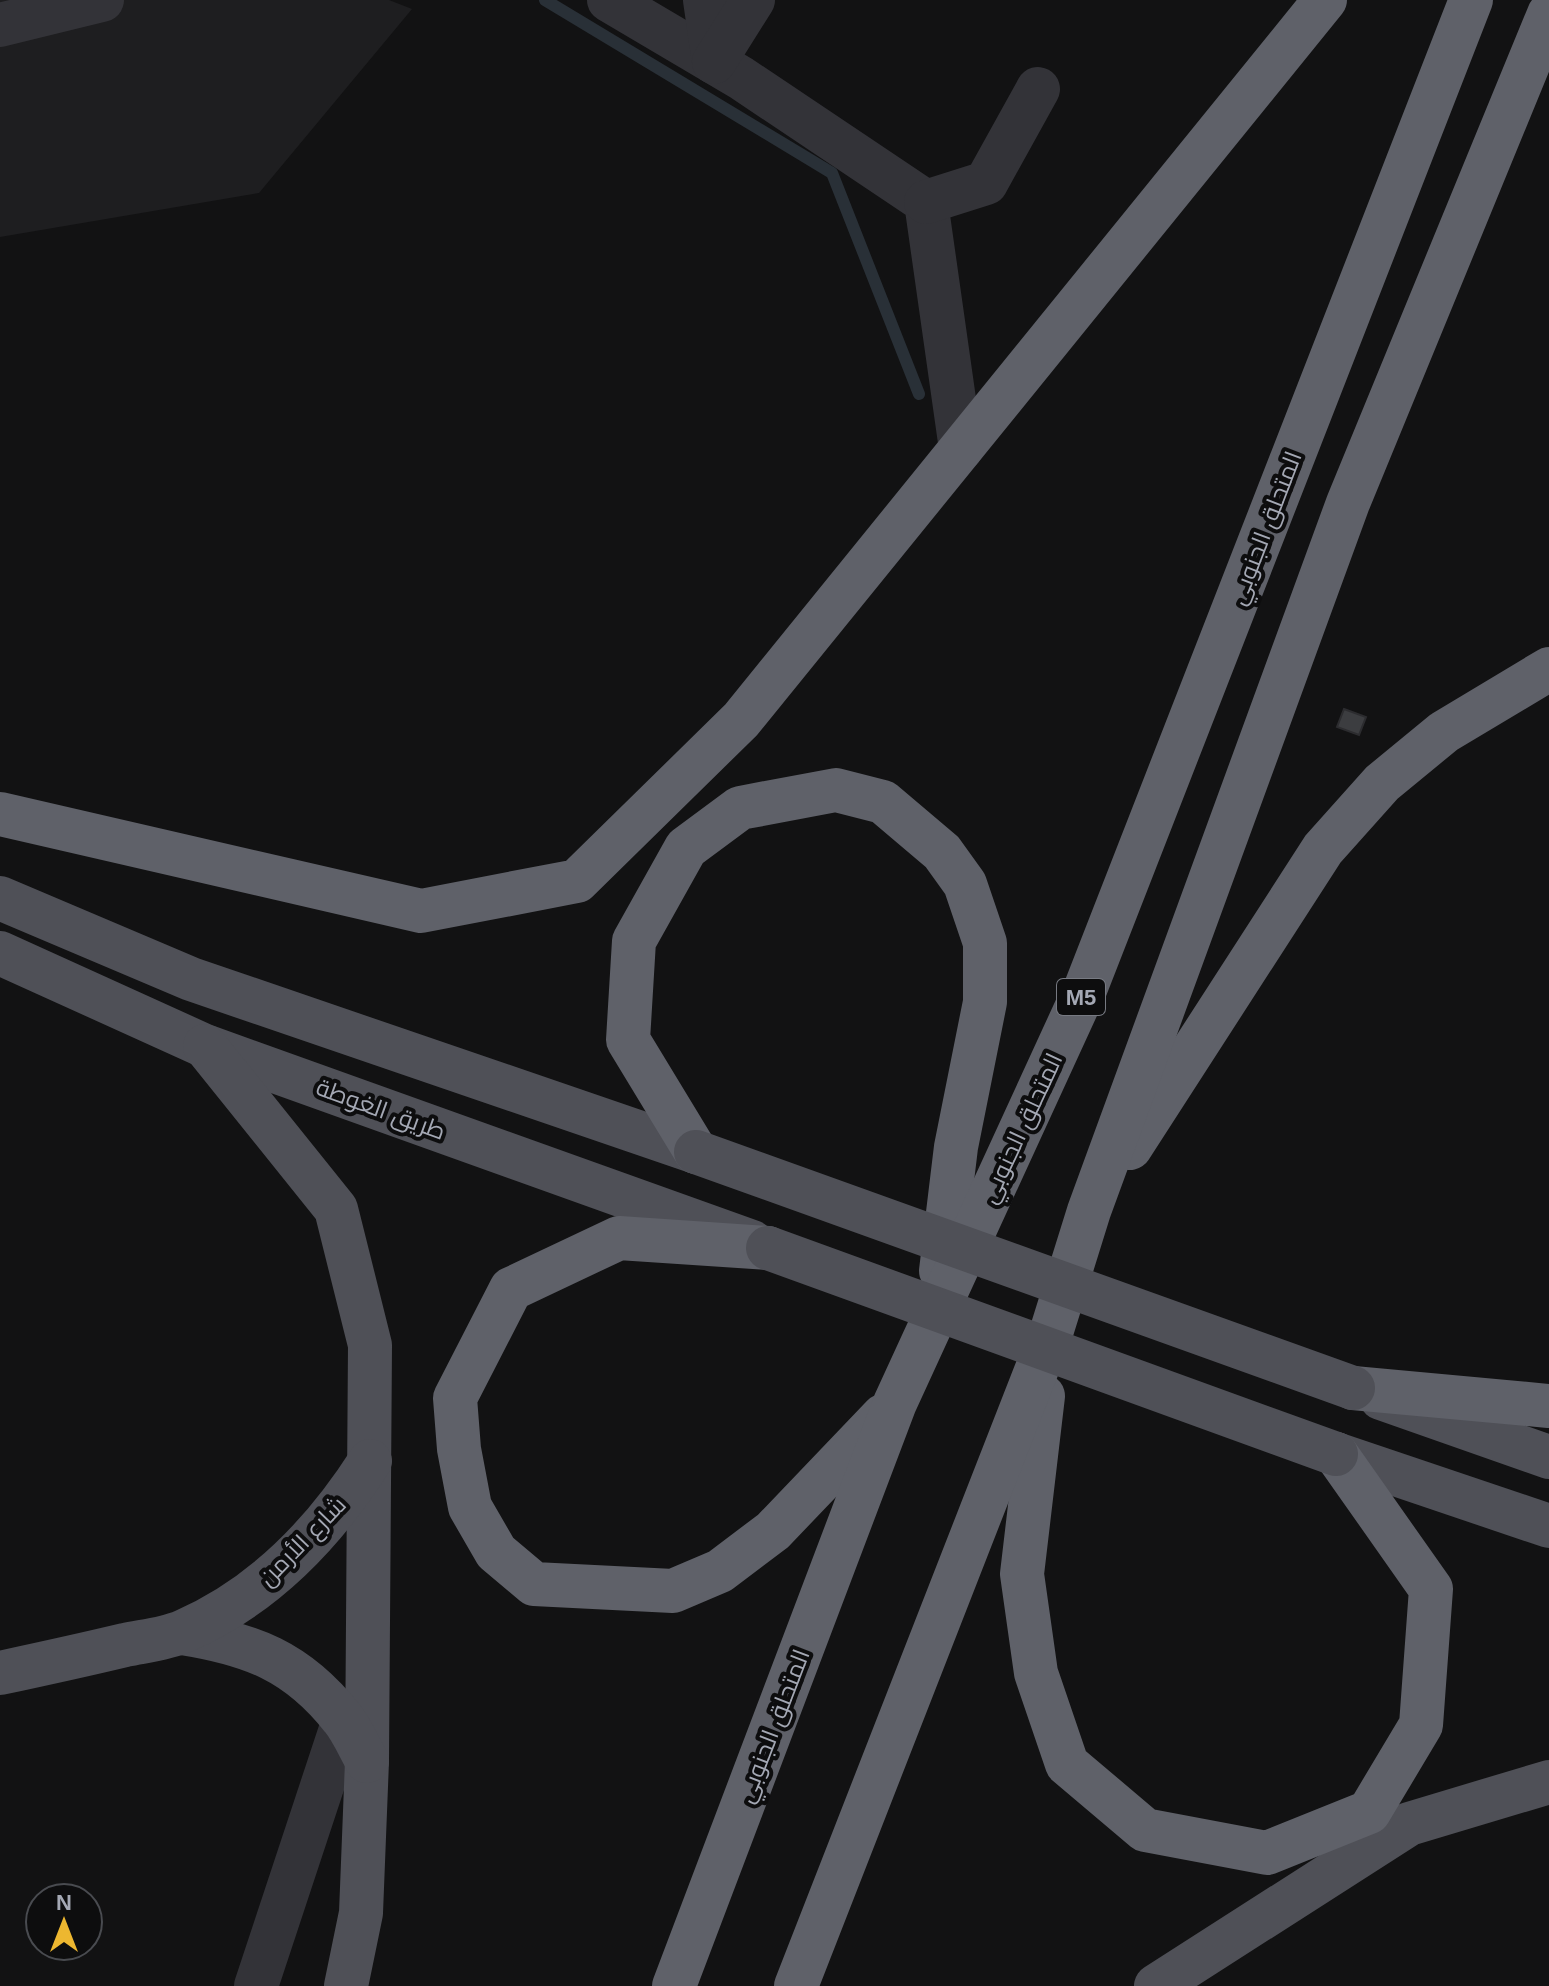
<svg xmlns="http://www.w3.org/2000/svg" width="1549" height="1986" font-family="Arial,Cairo,sans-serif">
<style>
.built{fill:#1e1e20}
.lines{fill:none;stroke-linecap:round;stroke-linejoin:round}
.stream{stroke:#293037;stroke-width:12}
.building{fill:#3c3d40;stroke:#2c2c2f;stroke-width:2}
.minor{stroke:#333338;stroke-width:44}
.major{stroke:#4f5057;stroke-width:44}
.highway{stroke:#5f6169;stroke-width:44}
.major-bridge{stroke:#4f5057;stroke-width:44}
.labels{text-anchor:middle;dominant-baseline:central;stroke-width:8;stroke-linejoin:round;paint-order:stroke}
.shield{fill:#0d0d0e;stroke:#777a82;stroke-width:2}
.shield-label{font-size:22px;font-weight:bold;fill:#a4a8b4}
.street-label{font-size:24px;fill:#a4a8b4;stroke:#0d0d0e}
</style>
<rect width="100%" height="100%" fill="#121213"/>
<polygon class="built" points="0,0 389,0 412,9 259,193 0,237"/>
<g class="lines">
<polyline class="stream" points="545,0 832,173 919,394"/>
</g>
<polygon class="building" points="1344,709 1366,717 1359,735 1337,727"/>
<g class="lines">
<g class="minor">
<polyline points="609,0 741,78 926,202 961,449"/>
<polyline points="705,0 714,62"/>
<polyline points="0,25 102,0"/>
<polyline points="714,62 753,0"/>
<polyline points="926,202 986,183 1038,89"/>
<polyline points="256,1986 344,1720"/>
</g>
<g class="major">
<polyline points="0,898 191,979 696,1152"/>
<polyline points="0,953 205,1046 752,1242"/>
<polyline points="205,1046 336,1209 370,1345 367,1761 361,1913 346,1986"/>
<polyline points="1381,1398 1549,1457"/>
<polyline points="1336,1454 1549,1526"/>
<path d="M 182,1633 C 251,1644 297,1661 342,1718 C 352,1730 359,1747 367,1761"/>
<path d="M 0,1673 C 42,1664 83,1655 125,1645 C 144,1641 166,1639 184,1631 C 264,1596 324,1533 370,1461"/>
<polyline points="1156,1986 1409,1824 1549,1782"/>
</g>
<g class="highway">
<polyline points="0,814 421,911 577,881 741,720 1325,0"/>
<polyline points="1130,1148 1323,849 1382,783 1444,732 1549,669"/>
<polyline points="696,1152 628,1040 634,941 686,848 740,808 836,790 883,802 942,852 965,884 985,943 985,1002 956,1147 941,1271"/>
<polyline points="768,1248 619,1238 511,1289 455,1398 459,1449 470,1507 496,1552 534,1584 673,1591 720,1571 773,1531 883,1416"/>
<polyline points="1353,1388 1549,1406"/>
<polyline points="1043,1396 1022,1574 1036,1673 1067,1764 1145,1830 1267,1853 1369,1812 1421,1725 1431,1589 1336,1454"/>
<polyline points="674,1986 895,1403 1086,987 1471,0"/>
<polyline points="796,1986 1051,1333 1089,1211 1348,503 1549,14"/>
</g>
<g class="major-bridge">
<polyline points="696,1152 1353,1388"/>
<polyline points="768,1248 1336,1454"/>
</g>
</g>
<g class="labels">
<rect class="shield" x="1057" y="979" width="48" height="36" rx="6"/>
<g class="shield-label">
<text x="1081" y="997">M5</text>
</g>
<g class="street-label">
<text transform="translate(1265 528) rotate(-69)">المتحلق الجنوبي</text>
<text transform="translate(381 1109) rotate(20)">طريق الغوطة</text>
<text transform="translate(1021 1128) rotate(-65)">المتحلق الجنوبي</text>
<text transform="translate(302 1541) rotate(-46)">شارع الأرمن</text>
<text transform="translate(773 1726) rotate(-69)">المتحلق الجنوبي</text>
</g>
</g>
<g transform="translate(64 1922)"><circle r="38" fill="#0d0d0e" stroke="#494b50" stroke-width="2"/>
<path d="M0-6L14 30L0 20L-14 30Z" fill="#edb730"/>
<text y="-12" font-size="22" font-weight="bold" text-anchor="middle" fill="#a4a8b4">N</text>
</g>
</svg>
